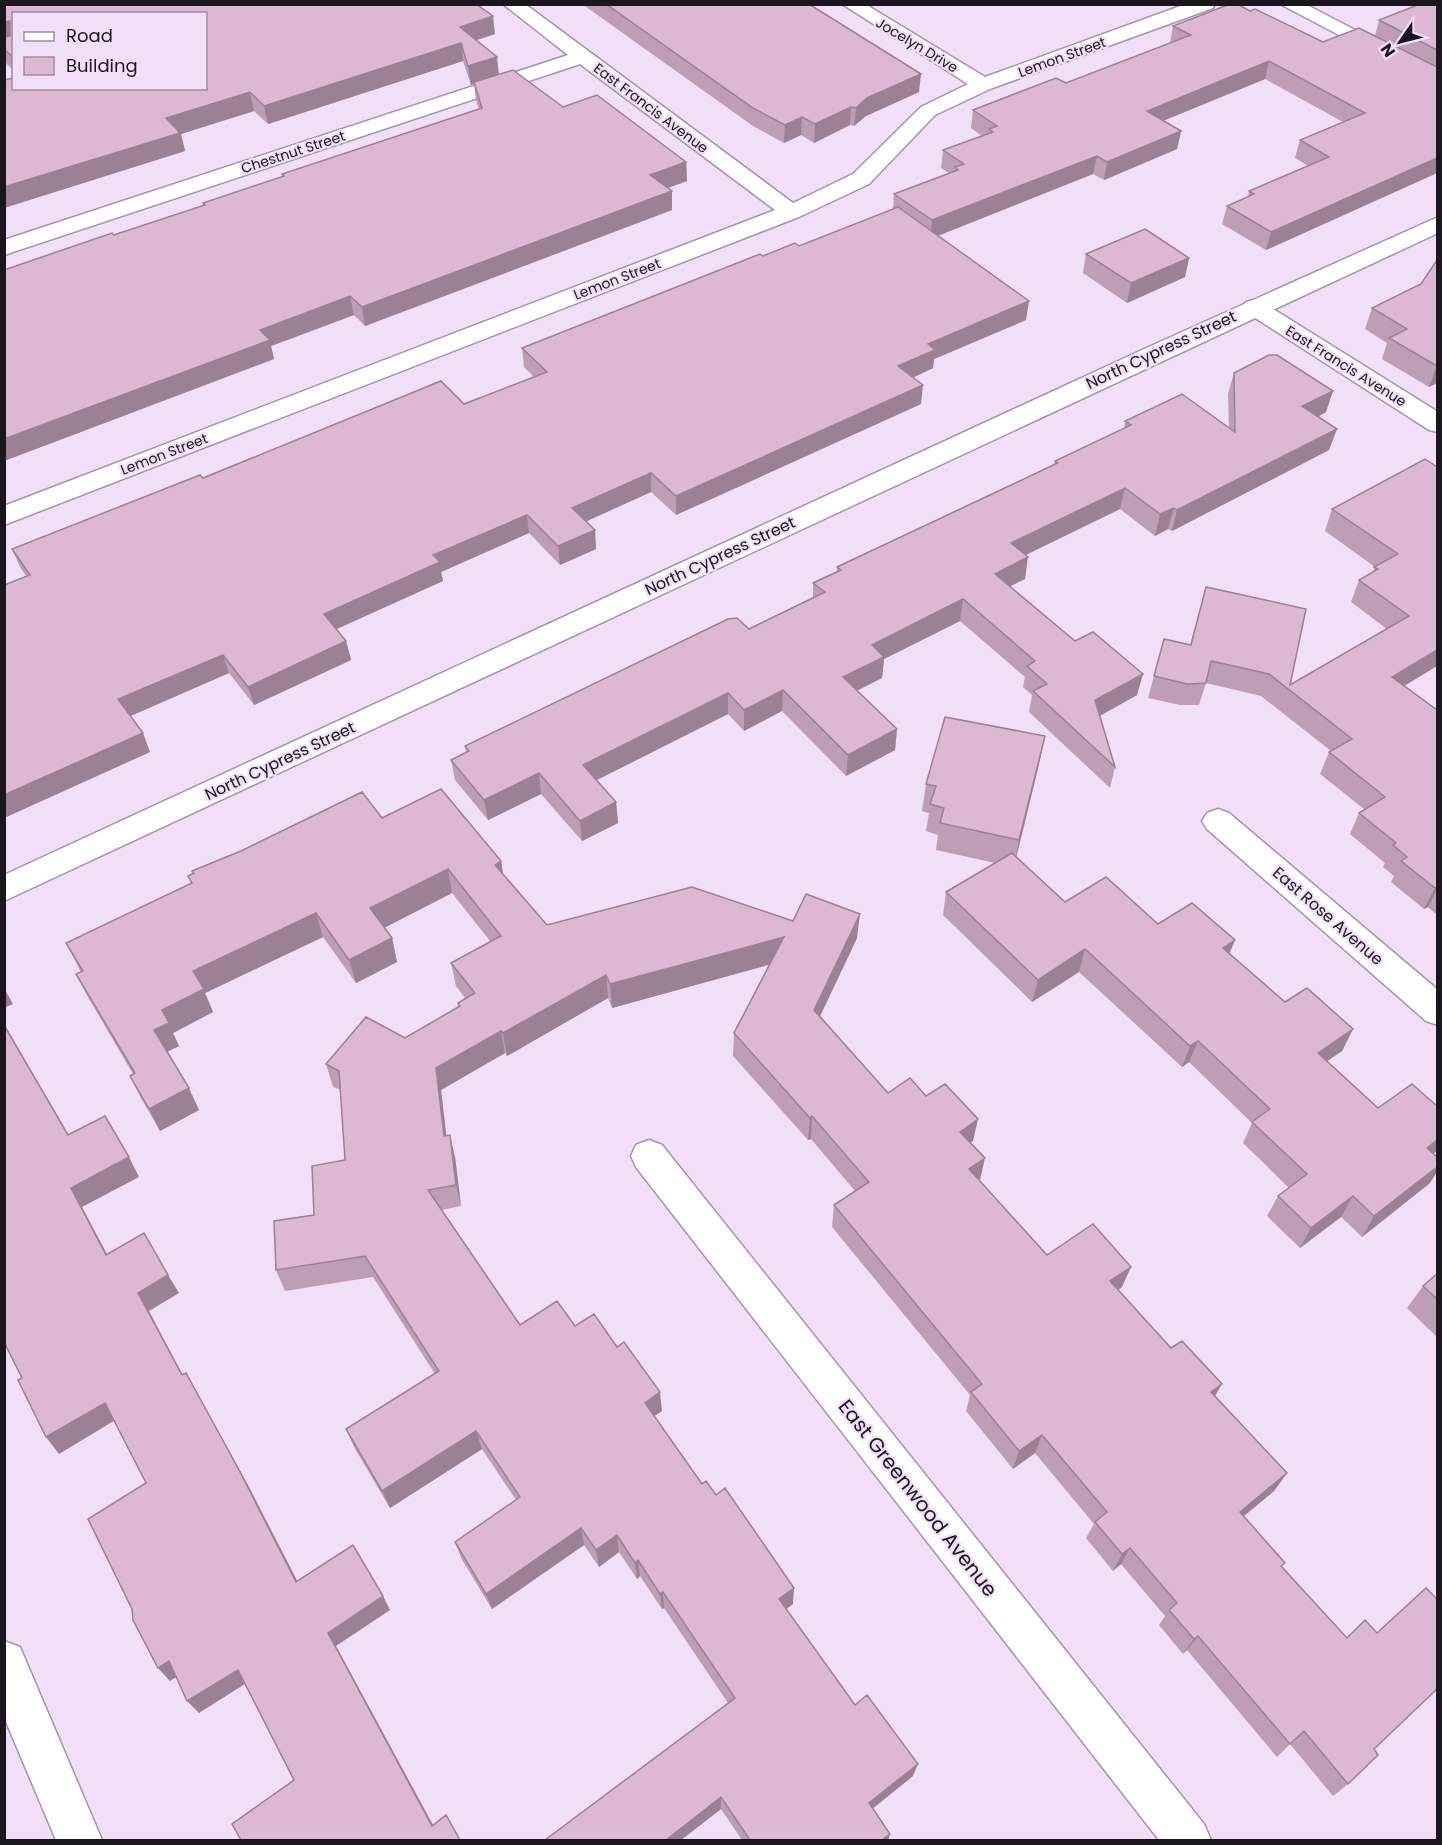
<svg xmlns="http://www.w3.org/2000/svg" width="1442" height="1845" font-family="Poppins,sans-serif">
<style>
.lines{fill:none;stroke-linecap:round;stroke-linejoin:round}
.minor-casing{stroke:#a494ab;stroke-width:3}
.tertiary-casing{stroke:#a494ab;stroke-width:3}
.minor{fill:#fff;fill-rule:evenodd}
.tertiary{fill:#fff;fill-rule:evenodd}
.wall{fill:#be9eb5}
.shaded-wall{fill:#9b8193}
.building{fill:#ddb8d2;stroke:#9b8193;stroke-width:1.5}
.labels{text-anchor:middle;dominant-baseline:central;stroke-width:4.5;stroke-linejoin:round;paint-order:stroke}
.far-street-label{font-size:14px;fill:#1b161e;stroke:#f0dff7}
.street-label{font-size:16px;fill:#1b161e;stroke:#f0dff7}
.near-street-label{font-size:20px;fill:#1b161e;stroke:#f0dff7}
</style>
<rect width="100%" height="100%" fill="#f0dff7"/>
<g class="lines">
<g class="minor-casing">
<g id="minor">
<polygon points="503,4 525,4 793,203 853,174 921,107 968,84 842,4 865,4 985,77 1186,4 1215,4 1213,8 990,89 935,115 869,184 799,217 4,525 4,506 775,210 580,64 4,255 4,240 568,55"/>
<polygon points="1280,4 1305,4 1438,73 1438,87"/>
<polygon points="1254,300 1262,302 1438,412 1438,432 1429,430 1246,312 1242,307 1246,302"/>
<polygon points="1218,809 1229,813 1438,990 1438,1025 1426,1021 1207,829 1202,821 1207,813"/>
<polygon points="649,1140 662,1145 1204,1824 1211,1840 1159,1840 636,1167 631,1156 636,1145"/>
<polygon points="4,1641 20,1647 102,1840 56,1840 4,1717"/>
</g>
</g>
<g class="tertiary-casing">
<polygon id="tertiary" points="1438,217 1438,233 4,901 4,875 1142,350"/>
</g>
<use href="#minor" class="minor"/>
<use href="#tertiary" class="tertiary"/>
</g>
<g class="wall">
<polygon points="4,4 495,34 476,40 499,74 563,107 686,162 687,181 667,188 672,191 672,210 365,326 354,315 271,346 274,359 4,461 4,270 204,205 203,203 283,177 282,174 479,109 476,101 474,83 471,85 463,61 268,124 254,111 181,134 185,151 4,208 206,88 14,14 14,71 4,61"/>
<polygon points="582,4 809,4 919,92 866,116 854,126 850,125 814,143 801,135 784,143 753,126"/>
<polygon points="1437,4 1437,173 1266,250 1222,224 1227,206 1248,197 1249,191 1308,166 1295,158 1300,140 1343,122 1265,79 1163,121 1181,131 1177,149 1104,180 1093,174 937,236 1026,320 934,359 933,368 913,378 921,404 676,515 651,492 586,521 596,549 560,565 529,533 441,572 443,581 336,629 346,641 351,660 254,705 229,673 130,716 150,752 4,818 4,585 26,576 20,567 12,549 203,478 464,404 534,377 524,367 522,348 763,256 799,246 893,209 894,194 949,173 941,168 943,150 982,136 971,128 973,110 1066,83 1170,43 1173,26 1250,11 1323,42 1375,36 1379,20"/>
<polygon points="1086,254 1189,258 1185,277 1127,303 1083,273"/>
<polygon points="1437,260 1437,383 1429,387 1382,359 1387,343 1365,329 1372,308 1421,284"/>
<polygon points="1234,373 1326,412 1318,417 1329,450 1172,531 1168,529 1155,536 1120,509 1026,555 1025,579 1009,586 1137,695 1100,716 1115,767 1110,788 1029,712 1032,695 1023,687 1025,677 960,621 884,659 882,678 857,691 897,729 895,750 846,776 782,711 744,731 728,714 596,780 616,802 618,823 582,841 541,794 488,820 455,780 451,760 466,753 465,746 749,629 813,598 813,583 837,572 837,567 1054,464 1055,461 1124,429 1125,421 1229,427 1228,394"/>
<polygon points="1425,459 1405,686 1437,710 1437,915 1428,907 1424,909 1391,882 1394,876 1383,867 1385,863 1350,834 1359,813 1364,809 1320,774 1329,752 1331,751 1261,696 1206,683 1199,705 1180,705 1148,698 1164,639 1190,645 1206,587 1290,685 1387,629 1351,602 1359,580 1372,573 1375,567 1325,531 1332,509"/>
<polygon points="1039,764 1016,857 1065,902 1158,924 1235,940 1229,953 1285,1002 1353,1029 1342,1051 1326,1061 1378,1108 1437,1106 1437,1151 1434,1153 1430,1183 1362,1237 1341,1217 1300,1248 1267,1216 1278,1196 1289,1188 1243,1143 1252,1123 1189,1062 1182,1067 1079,972 1032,1002 943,915 946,892 995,863 936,850 938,835 926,831 929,813 922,811 926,784"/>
<polygon points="382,818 501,861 503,874 547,925 793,921 857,938 820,1016 888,1093 926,1096 973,1141 970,1143 979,1180 1047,1255 1122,1287 1118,1290 1215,1396 1287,1473 1274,1491 1244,1516 1285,1563 1282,1566 1374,1749 1348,1784 1333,1796 1290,1744 1277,1757 1187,1650 1183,1654 1159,1625 1165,1616 1121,1564 1113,1571 1086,1538 1094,1524 1035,1453 1013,1469 966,1411 970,1395 832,1227 834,1205 855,1191 811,1139 808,1140 733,1056 734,1033 770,964 612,1008 608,998 507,1056 505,1053 441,1090 446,1136 455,1157 461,1206 441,1210 520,1325 575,1326 662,1411 654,1416 702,1484 793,1604 786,1609 855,1705 913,1776 873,1808 890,1834 888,1840 742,1840 721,1809 681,1840 728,1703 664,1608 662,1609 640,1576 637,1579 619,1552 599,1567 584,1545 492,1609 461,1558 455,1542 516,1500 482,1449 390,1508 354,1447 346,1429 435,1374 373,1277 285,1291 276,1270 314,1215 345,1160 341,1090 333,1087 326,1064 405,1038 458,1007 458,1003 465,998 456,986 451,963 490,941 452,893 384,928 392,938 397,962 356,983 323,937 205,993 213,1012 173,1033 179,1046 167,1052 199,1110 160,1131 141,1098 130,1076 133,1074 88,997 76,974 81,972 66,943 191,884 188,876 193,874 192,871"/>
<polygon points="1437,1274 1437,1337 1407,1308 1423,1286"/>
</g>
<g class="shaded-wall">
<polygon points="493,16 495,34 462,45 460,27"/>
<polygon points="10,21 14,33 4,41 4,22"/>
<polygon points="461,43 463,61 268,124 264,106"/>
<polygon points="497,57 499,75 471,85 468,66"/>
<polygon points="1269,61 1265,79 1143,129 1147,111"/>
<polygon points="921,74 919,92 866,116 854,126 856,108 867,98"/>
<polygon points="250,92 254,111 181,134 185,151 4,208 4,187 166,118"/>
<polygon points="851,107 850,125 814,143 815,124"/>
<polygon points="802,117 801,135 784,143 785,125"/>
<polygon points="1181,131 1177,149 1104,180 1107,162"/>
<polygon points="1097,156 1093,174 930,239 932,220"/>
<polygon points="1437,158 1437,173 1266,250 1271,232"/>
<polygon points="686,162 687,181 651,194 650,175"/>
<polygon points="672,191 672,210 365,326 362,307"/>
<polygon points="1189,258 1185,277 1127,303 1131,283"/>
<polygon points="350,296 354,315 271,346 274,359 4,461 4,439 260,330"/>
<polygon points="1029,301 1026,320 934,359 933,368 896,385 898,366 928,344"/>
<polygon points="1437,366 1437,383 1429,387"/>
<polygon points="923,385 921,404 676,515 676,496"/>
<polygon points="1333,391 1326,412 1296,428 1302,406"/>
<polygon points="1337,429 1329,450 1172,531 1177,510"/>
<polygon points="651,473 651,492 574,527 572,508"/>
<polygon points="1125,488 1120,509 1007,564 1011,543"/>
<polygon points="1174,508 1168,529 1155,536 1160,514"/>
<polygon points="527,515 529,533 441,572 443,581 328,633 324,614 433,555"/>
<polygon points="595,530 596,549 560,565 558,546"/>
<polygon points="1028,557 1025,579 992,595 995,574"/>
<polygon points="963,599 960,621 884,659 882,678 841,698 843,677 872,645"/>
<polygon points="346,641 351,660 254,705 248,687"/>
<polygon points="1437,650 1437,666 1383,699 1392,677"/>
<polygon points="223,655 229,673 126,718 118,699"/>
<polygon points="1143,674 1137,695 1090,721 1095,700"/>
<polygon points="783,690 782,711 744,731 744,710"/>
<polygon points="728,693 728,714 585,786 583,765"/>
<polygon points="897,729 895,750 846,776 848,755"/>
<polygon points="143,733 150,752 4,818 4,795"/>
<polygon points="1045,736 1039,764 1014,867 1019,840"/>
<polygon points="539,773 541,794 488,820 484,800"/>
<polygon points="616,802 618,823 582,841 580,821"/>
<polygon points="501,861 505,886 495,865"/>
<polygon points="448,869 452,893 376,932 370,908"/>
<polygon points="1437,887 1437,889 1428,907 1424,909 1435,888"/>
<polygon points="316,913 323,937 205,993 213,1012 173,1033 179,1046 164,1053 154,1030 162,1010 193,971"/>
<polygon points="860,914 857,938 812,1033 814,1010"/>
<polygon points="784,937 783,961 612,1008 610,984"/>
<polygon points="392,938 397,962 356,983 349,960"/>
<polygon points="1235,940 1226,962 1223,948"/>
<polygon points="1085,949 1079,972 1032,1002 1038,980"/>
<polygon points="606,975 608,998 507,1056 503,1033"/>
<polygon points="4,988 13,1004 4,1008"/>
<polygon points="1353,1029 1342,1051 1307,1075 1318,1053"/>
<polygon points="501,1031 505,1053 441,1090 449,1158 444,1136 436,1068"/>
<polygon points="1198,1041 1189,1062 1182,1067 1190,1046"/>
<polygon points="189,1088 199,1110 160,1131 149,1109"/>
<polygon points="812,1116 811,1139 808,1140 810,1118"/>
<polygon points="978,1119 973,1141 955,1153 960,1132"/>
<polygon points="450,1135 455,1157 461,1206 456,1185"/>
<polygon points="1437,1140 1437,1151 1414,1168 1427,1148"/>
<polygon points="129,1157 139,1177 82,1207 117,1273 106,1255 71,1188"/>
<polygon points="985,1158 980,1180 969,1169"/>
<polygon points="1437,1167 1437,1172 1430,1183 1362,1237 1374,1216"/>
<polygon points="1353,1196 1341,1217 1300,1248 1311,1228"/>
<polygon points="1131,1267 1122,1287 1102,1301 1110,1281"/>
<polygon points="168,1275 179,1293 149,1311 192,1393 182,1375 138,1293"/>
<polygon points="186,1373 248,1485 305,1596 296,1582"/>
<polygon points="1222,1384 1211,1403 1211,1392"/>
<polygon points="660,1392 662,1411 647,1421 645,1403"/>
<polygon points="105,1403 117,1419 59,1454 46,1437"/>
<polygon points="476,1431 482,1449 390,1508 382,1491"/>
<polygon points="1042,1435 1035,1453 1013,1469 1019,1451"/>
<polygon points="1287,1473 1274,1491 1228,1529 1240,1512"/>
<polygon points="581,1528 584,1545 492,1609 486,1594"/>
<polygon points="617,1535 619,1552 599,1567 596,1550"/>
<polygon points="1130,1548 1121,1564 1113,1571 1122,1554"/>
<polygon points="638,1560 640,1576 637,1579 635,1563"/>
<polygon points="794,1588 793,1604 778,1615 779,1599"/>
<polygon points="663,1592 664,1608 662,1609 660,1594"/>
<polygon points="383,1596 390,1610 336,1646 439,1836 432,1826 328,1633"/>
<polygon points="1198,1636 1187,1650 1183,1654 1194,1639"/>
<polygon points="169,1661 181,1674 170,1681 158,1668"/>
<polygon points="238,1670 248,1682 199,1713 187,1701"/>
<polygon points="918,1764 913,1776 866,1814 869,1803"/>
<polygon points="721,1797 721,1809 681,1840 666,1840"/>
<polygon points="890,1834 888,1840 882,1840"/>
</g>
<g class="building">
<polygon points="4,4 476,4 493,16 460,27 497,57 468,66 461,43 264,106 250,92 166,118 180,133 4,187 4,80 14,78 14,88 206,88 206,14 14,14 14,58 4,49 4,37 10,36 10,21 4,22"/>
<polygon points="606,4 809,4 921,74 867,98 856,108 851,107 815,124 802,117 785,125 753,108"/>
<polygon points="1230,4 1237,4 1250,11 1255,9 1323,42 1359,28 1437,67 1437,158 1271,232 1227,206 1254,194 1249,191 1329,157 1300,140 1365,113 1269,61 1147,111 1181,131 1107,162 1097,156 932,220 894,194 958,170 955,167 964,164 943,150 993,132 989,129 997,126 973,110 1056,78 1066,83 1191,35 1173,26"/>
<polygon points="1420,4 1437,4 1437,50 1379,20"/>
<polygon points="513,70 563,107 597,95 686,162 650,175 672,191 362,307 350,296 260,330 270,340 4,439 4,270 112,233 114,235 205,205 203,203 284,176 282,174 482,108 474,82"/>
<polygon points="898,207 1029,301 928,344 935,350 898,366 923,385 676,496 651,473 572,508 595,530 558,546 527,515 433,555 440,562 324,614 346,641 248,687 223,655 118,699 143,733 4,795 4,585 30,575 12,549 200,475 203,478 441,381 464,404 547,372 522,348 760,254 763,256 795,243 799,246"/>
<polygon points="1145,229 1189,258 1131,283 1086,254"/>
<polygon points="1437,260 1437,366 1389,338 1407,329 1372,308 1421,284"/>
<polygon points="1269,355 1277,355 1333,391 1302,406 1337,429 1177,510 1174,508 1160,514 1125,488 1011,543 1028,557 995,574 1075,641 1093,632 1143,674 1095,700 1115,767 1033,691 1047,684 1027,666 1035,661 963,599 872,645 884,657 843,677 897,729 848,755 783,690 744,710 728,693 583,765 616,802 580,821 539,773 484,800 451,760 469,751 465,746 728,619 737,618 749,629 825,592 813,583 841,570 837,567 1058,463 1055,461 1131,425 1125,421 1182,394 1235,432 1234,373"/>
<polygon points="1425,459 1437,467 1437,650 1392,677 1437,710 1437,887 1435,888 1401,861 1407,857 1393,845 1396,843 1359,813 1385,797 1329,752 1352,739 1269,674 1211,661 1206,683 1187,684 1154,676 1164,639 1191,645 1206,587 1306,609 1290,685 1409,616 1359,580 1378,569 1374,567 1398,554 1332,509"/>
<polygon points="945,717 1045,736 1019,840 940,823 944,808 930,804 936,786 926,784"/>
<polygon points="441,789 501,861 495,865 547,925 692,887 793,921 806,894 860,914 814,1010 888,1093 910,1078 926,1096 945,1084 978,1119 960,1132 985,1158 969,1169 1047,1255 1093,1224 1131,1267 1110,1281 1171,1348 1182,1341 1222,1384 1211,1392 1287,1473 1240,1512 1285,1563 1281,1566 1347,1638 1365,1620 1377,1633 1426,1588 1437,1599 1437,1689 1374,1749 1378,1755 1348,1784 1304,1731 1290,1744 1198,1636 1194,1639 1169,1610 1177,1603 1130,1548 1122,1554 1095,1522 1107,1512 1042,1435 1019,1451 971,1392 982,1384 834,1205 869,1182 812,1116 810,1118 734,1033 784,937 610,984 606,975 503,1033 501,1031 436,1068 444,1136 450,1135 456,1185 428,1190 520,1325 557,1301 575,1326 594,1314 617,1347 624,1342 660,1392 645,1403 702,1484 706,1481 716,1495 725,1488 794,1588 779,1599 855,1705 867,1695 918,1764 869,1803 890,1834 882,1840 750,1840 721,1797 666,1840 545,1840 735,1698 663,1592 660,1594 638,1560 635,1563 617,1535 596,1550 581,1528 486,1594 455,1542 520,1497 476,1431 382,1491 346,1429 439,1371 365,1256 276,1270 274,1221 314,1215 312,1166 345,1160 339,1071 326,1064 366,1017 405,1038 460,1006 458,1003 475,993 451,963 501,936 448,869 370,908 392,938 349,960 316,913 193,971 204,989 162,1010 169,1023 154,1030 189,1088 149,1109 130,1076 135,1073 76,974 83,971 66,943 192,883 188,876 194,873 192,871 241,851 362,792 382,818"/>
<polygon points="1012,853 1065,902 1106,877 1158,924 1192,903 1235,940 1223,948 1285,1002 1307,988 1353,1029 1318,1053 1378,1108 1412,1084 1437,1106 1437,1140 1427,1148 1437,1157 1437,1167 1374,1216 1353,1196 1311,1228 1278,1196 1307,1174 1252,1122 1270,1109 1198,1041 1190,1046 1085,949 1038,980 946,892"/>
<polygon points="4,1025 68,1135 105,1116 129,1157 71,1188 106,1255 144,1233 168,1275 138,1293 182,1375 186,1373 239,1470 296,1582 353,1545 383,1596 328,1633 432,1826 446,1815 460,1840 241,1840 232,1824 294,1780 238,1670 187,1701 169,1661 158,1668 133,1620 132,1609 88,1519 146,1483 105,1403 46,1437 18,1380 22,1378 4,1342"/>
<polygon points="1437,1274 1437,1299 1423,1286"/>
</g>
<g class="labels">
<g class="far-street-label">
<text transform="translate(917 45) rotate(31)">Jocelyn Drive</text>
<text transform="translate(1062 57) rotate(-20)">Lemon Street</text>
<text transform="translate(651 108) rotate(37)">East Francis Avenue</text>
<text transform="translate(293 152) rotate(-18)">Chestnut Street</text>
<text transform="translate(617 279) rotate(-21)">Lemon Street</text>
<text transform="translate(1346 366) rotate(32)">East Francis Avenue</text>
<text transform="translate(164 454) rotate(-21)">Lemon Street</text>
</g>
<g class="street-label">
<text transform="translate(1161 350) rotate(-25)">North Cypress Street</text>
<text transform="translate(720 556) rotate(-25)">North Cypress Street</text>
<text transform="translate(280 761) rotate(-25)">North Cypress Street</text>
<text transform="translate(1328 916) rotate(41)">East Rose Avenue</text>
</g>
<g class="near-street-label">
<text transform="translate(918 1498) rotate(52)">East Greenwood Avenue</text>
</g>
</g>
<rect width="1442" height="1845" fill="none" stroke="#1b161e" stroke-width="12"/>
<rect x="12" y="12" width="195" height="78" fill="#f0dff7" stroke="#9b8fa0" stroke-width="1.5"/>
<rect x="24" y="32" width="30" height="9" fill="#ffffff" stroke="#9b8fa0" stroke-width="1.5"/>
<text x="66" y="42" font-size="18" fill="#1b161e">Road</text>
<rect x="24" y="57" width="30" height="18" fill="#ddb8d2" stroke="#9b8fa0" stroke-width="1.5"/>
<text x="66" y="72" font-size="18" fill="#1b161e">Building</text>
<g transform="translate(1400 42) rotate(235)" stroke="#f0dff7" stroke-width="4.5" paint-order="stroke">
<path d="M0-4.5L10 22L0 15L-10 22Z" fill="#1b161e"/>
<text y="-9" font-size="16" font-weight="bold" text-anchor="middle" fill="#1b161e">N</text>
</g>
</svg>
